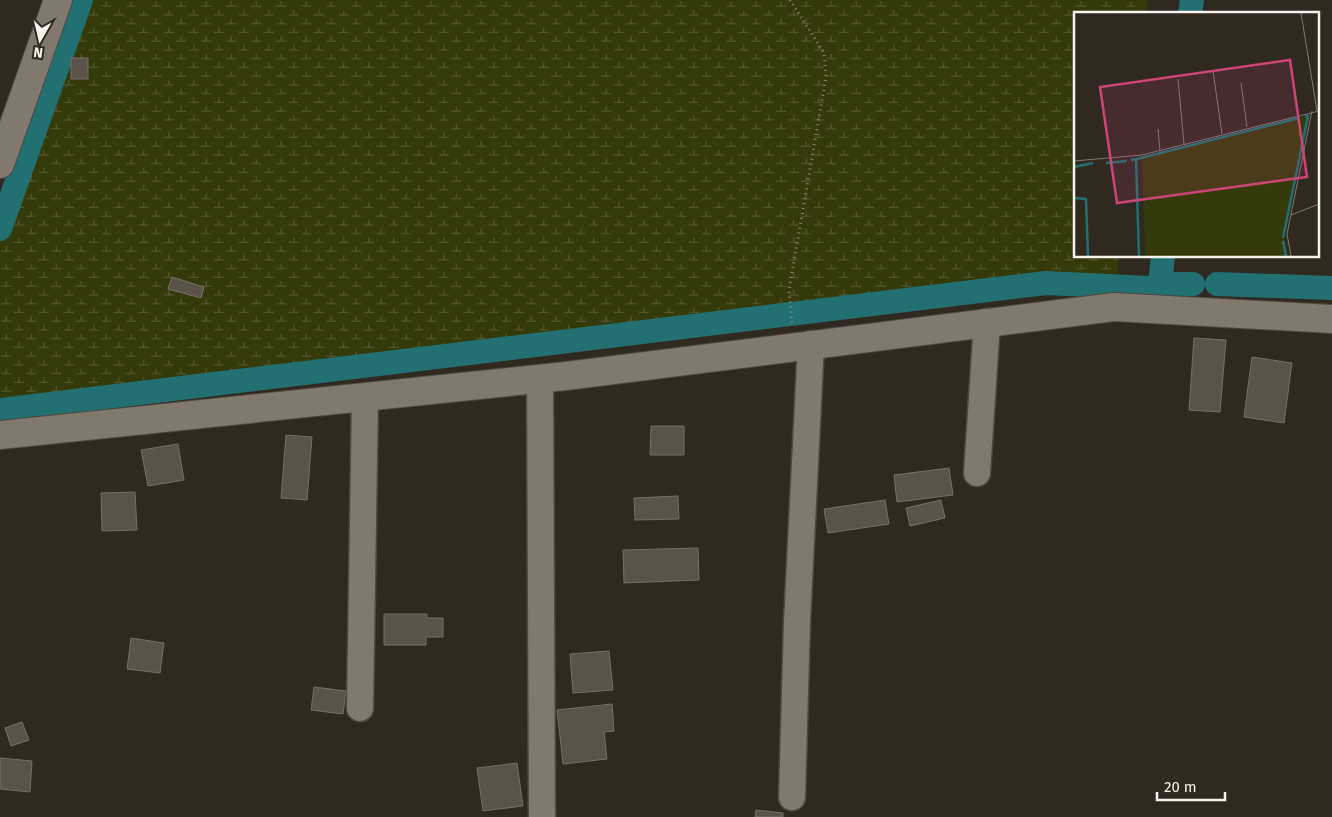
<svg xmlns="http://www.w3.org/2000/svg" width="1332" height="817" font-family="'Fira Sans',sans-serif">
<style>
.wetland{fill:url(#wetland-marsh)}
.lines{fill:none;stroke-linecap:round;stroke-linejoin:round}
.canal{stroke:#227072;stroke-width:24}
.building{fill:#5b5349;stroke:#786f65}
.street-casing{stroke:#4e4740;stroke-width:29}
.secondary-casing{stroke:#4e4740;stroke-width:30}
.path{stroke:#8b857d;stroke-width:3;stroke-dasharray:1 4;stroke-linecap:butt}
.street{stroke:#81786e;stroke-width:26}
.secondary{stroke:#81786e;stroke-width:28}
.inset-river{fill:none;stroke:#227072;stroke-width:2.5}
.inset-road{fill:none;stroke:#807972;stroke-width:1}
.view{fill:#cd4478;fill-opacity:0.15;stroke:#cd4478;stroke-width:2.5}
.inset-edge{fill:none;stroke:#f8f2ed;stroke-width:2.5}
</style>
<defs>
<pattern id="wetland-marsh" width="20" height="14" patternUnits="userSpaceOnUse" patternTransform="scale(1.25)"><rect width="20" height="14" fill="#353a0a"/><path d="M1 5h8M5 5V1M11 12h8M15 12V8" fill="none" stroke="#53572e"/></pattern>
</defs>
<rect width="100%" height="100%" fill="#302920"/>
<polygon class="wetland" points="75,0 1148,0 1146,14 1076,14 1076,256 1119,256 1116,285 0,413 0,216"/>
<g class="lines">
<g class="canal">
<polyline points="1190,14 1192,0"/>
<polyline points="0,229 81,0"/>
<polyline points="1163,256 1160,284 1193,284"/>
<polyline points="1217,284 1332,288"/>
<polyline points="0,410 1046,283 1150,288"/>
</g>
</g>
<g class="building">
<rect x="71" y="58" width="17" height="21"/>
<polygon points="172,277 204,287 201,298 168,289"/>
<polygon points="1194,338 1226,340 1220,412 1189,410"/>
<polygon points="1252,357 1292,363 1284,423 1244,417"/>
<polygon points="651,426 684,426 684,455 650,455"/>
<polygon points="286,435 312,437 307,500 281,498"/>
<polygon points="178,444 184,480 148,486 141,450"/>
<polygon points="949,468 953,495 897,502 894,475"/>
<polygon points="135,492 137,530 102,531 101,493"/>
<polygon points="678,496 679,519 635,520 634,498"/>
<polygon points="885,500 889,524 828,533 824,509"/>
<polygon points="941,500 945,518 910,526 906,508"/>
<polygon points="698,548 699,580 624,583 623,550"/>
<polygon points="384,614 427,614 427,618 443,618 443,637 426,637 426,645 384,645"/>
<polygon points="131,638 164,643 160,673 127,669"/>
<polygon points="609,651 613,690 573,693 570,654"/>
<polygon points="314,687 346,691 343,714 311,710"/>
<polygon points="612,704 614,731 604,732 607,759 563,764 557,710"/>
<polygon points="22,722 29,740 11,746 5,728"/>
<polygon points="0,758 32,761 30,792 0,789"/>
<polygon points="517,763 523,806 483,811 477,768"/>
<polygon points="756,810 783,813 783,817 755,817"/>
</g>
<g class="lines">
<g class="street-casing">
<g id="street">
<polyline points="540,379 542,817"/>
<polyline points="977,473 987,322"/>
<polyline points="360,708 365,397"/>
<polyline points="792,797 797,622 811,344"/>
</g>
</g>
<g class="secondary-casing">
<g id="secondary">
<polyline points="0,164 58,0"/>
<polyline points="0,435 566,376 1114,307 1332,319"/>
</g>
</g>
<polyline class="path" points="790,0 824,53 826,77 789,290 792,324"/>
<use href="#street" class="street"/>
<use href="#secondary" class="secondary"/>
</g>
<g transform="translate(1074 12)">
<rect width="245" height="245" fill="#302920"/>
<path d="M 234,103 L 210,225 L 214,244 L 71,244 L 68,146 Z" fill="#353a0a"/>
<path class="inset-river" d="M 63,147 L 225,106M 57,148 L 62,147 L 65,244M 32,151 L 53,149M 0,155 L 19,151M 0,186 L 12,187 L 14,244M 209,226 L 234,104 L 231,104M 209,229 L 212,244"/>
<path class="inset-road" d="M 227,1 L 243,99M 139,59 L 148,122M 104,67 L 110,132M 167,71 L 173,115M 84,117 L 86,139M 0,149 L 68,143 L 245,99M 217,203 L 245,192M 217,244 L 213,222 L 238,99"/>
<path class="view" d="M 216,48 L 233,165 L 43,191 L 26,75 Z"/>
<rect width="245" height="245" class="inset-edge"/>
</g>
<g transform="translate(40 40) rotate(188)" stroke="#302920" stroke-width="4" paint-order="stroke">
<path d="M0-4L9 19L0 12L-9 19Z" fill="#f8f2ed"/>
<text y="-8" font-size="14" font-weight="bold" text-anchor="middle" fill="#f8f2ed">N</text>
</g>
<path d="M1157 792v8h68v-8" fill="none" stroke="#f8f2ed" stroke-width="2.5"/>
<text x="1164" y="792" font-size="15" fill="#f8f2ed" stroke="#302920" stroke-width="4" paint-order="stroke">20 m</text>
</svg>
